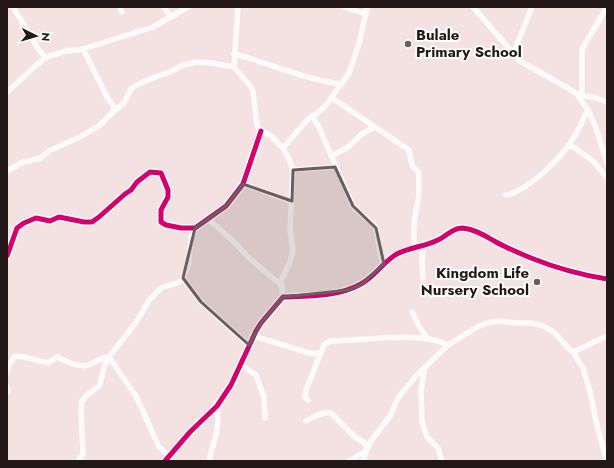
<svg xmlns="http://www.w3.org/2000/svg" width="614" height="468" font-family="Jost,sans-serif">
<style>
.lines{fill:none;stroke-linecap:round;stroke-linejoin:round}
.minor{stroke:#fdfafb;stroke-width:5.5}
.cycleway-casing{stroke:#fff;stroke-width:8}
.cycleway{stroke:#d6006c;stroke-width:5}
.marked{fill:#6c5e5e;fill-opacity:0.2;stroke:#6c5e5e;stroke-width:3;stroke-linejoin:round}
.poi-dot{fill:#6c5e5e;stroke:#fff;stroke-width:1.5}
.labels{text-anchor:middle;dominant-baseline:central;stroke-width:4;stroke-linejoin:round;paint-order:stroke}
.poi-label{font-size:15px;font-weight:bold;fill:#231717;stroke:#fff;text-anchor:start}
</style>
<rect width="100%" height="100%" fill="#f4e1e2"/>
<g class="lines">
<g class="minor">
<polyline points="13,7 39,50 46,58"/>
<polyline points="120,7 122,12"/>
<polyline points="164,7 171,17"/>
<polyline points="345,7 366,14"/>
<polyline points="473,7 520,61 568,88 577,94 588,110 596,128 607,163"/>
<path d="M 234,54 C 270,63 305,80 342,84"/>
<polyline points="513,54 532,7"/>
<polyline points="234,67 238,7"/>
<polyline points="7,92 41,61 49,56 66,51 83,49 153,27 188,7"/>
<polyline points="580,95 596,98 607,102"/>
<polyline points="582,96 582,49 607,7"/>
<path d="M 332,98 L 409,150 C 411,158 410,168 419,172 C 418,181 420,193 418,200 C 415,216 412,231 415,247"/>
<polyline points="114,111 124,103 131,89 135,86 155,77 170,72 183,65 197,62 211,63 234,67 251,87 253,92 257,125 259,129 271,136 283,148 289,159 293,170 290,230 293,250 290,262 281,281 283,297"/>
<polyline points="312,116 319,127 353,206 356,210 373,224 376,228 380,253 384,264"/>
<polyline points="569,144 593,161 607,178"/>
<polyline points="283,148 308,119 319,112 326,105 349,73 359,44 367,7"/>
<polyline points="331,156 347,148 362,134 374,127"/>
<polyline points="293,170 335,167"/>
<polyline points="7,171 21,163 40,158 51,150 80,137 100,125 114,111 113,105 108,99 83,49"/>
<polyline points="243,184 292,202"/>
<path d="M 506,195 C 512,195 517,191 523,188 C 542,176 566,153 577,132 C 581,125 584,117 588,110"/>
<polyline points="208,219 232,240 249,258 281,285"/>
<polyline points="7,256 17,228 24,223 36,218 50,221 59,217 84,222 92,222 99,217 125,194 131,190 137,182 150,172 161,173 168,190 168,197 161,210 161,222 166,225 181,228 195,228 226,206 243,184 261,131"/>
<polyline points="183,278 201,302 249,345"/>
<polyline points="423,278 422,263 423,245"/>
<polyline points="412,312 419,326 427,338"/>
<path d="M 256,331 L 257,336 L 260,338 L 313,354 L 321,352 L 324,345 L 330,341 C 363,341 420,330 448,345"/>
<polyline points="573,352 583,368 590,391 597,426 607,461"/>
<polyline points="240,364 256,375 264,397 265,418"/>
<polyline points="424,370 421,391 422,422 427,437 438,448 442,461"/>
<path d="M 7,372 L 9,365 L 15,356 L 24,357 L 48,363 L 57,357 C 66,361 78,368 88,365 C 95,363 99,358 109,357 L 136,396 L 159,447 L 169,456"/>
<polyline points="7,387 8,391"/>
<polyline points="308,400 305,397 306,390 321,352"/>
<path d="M 306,421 C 314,417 323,411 331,413 L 356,438 L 364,442 L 367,448"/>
<polyline points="78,461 83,454 81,412 82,401 86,396 100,385 104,367 109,357 137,321 149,300 161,288 180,282 183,278 189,263 191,237 195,228"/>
<path d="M 165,461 L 190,432 L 217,406 L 231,385 L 256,331 L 261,323 L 283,297 C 308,296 338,297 361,284 C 374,277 383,263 395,255 C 409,247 424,247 438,240 C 447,236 452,228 462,228 C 475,229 485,236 496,242 C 507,248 519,253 531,258 C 556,268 581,275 607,279"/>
<path d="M 209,461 C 214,439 220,430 217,406"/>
<polyline points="349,461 366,451 371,441 390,416 398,398 416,376 448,345 477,327 487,323 498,321 517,323 532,323 543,326 554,332 568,348 573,352 607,336"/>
<polyline points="363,461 366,451"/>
</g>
<g class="cycleway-casing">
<g id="cycleway">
<polyline points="7,256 17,228 24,223 36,218 50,221 59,217 84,222 92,222 99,217 125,194 131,190 137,182 150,172 161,173 168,190 168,197 161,210 161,222 166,225 181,228 195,228 226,206 243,184 261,131"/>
<path d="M 165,461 L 190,432 L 217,406 L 231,385 L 256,331 L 261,323 L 283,297 C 308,296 338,297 361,284 C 374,277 383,263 395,255 C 409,247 424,247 438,240 C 447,236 452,228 462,228 C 475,229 485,236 496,242 C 507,248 519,253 531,258 C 556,268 581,275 607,279"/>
</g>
</g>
<use href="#cycleway" class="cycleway"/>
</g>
<path class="marked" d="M 335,167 L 353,206 L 376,228 L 384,264 L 362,284 L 349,290 L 283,297 L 261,323 L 249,345 L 201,302 L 183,278 L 195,228 L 226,206 L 243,184 L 292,201 L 293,170 Z"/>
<g class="poi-dot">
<circle cx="408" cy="44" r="4"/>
<circle cx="537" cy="282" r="4"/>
</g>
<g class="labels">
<g class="poi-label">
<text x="416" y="35">Bulale<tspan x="416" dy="17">Primary School</tspan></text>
<text x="529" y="273" text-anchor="end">Kingdom Life<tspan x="529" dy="17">Nursery School</tspan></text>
</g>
</g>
<rect width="614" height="468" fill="none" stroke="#231717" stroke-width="16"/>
<g transform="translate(36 36) rotate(95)" stroke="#ffffff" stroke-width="3" paint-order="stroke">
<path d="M0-3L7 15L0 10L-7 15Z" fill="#231717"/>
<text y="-6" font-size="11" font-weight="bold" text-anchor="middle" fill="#231717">N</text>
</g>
</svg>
